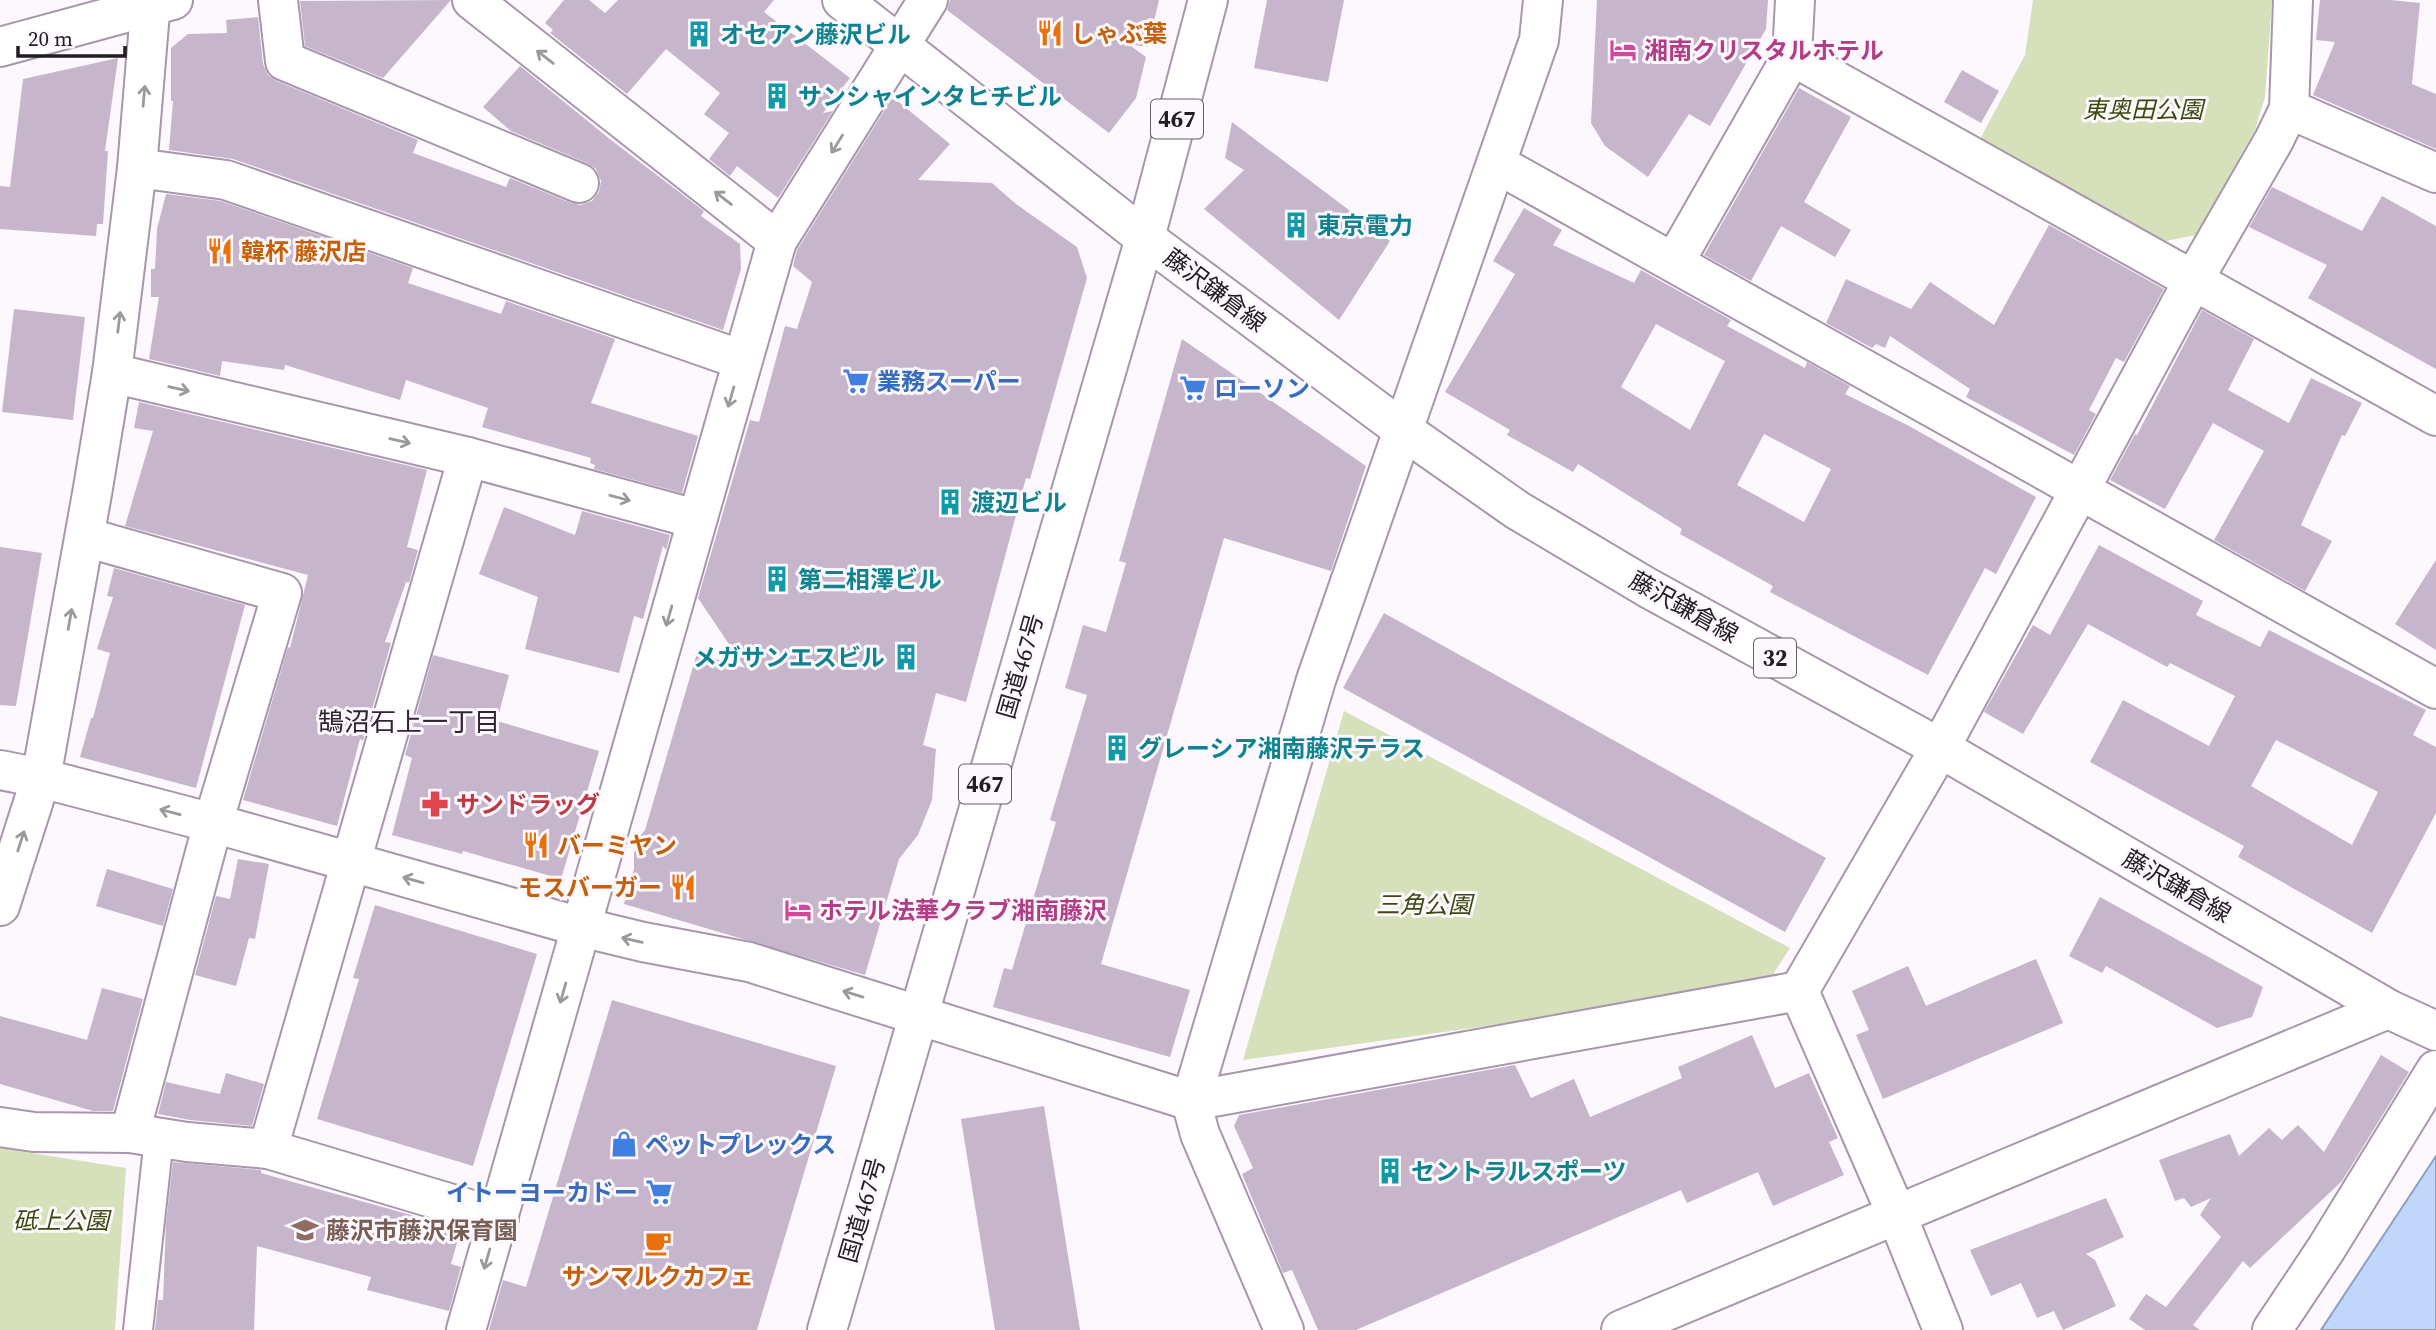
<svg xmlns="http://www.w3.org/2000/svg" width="2436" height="1330" font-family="'Source Serif 4','Noto Sans JP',serif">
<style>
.green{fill:#d6e0bb}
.water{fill:#c0d7fb;stroke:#919fba;stroke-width:2}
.building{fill:#c7b5cc;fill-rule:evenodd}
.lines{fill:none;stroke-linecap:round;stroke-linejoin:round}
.pedestrian-casing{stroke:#a896ac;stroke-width:32}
.minor-casing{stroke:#a896ac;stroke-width:42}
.tertiary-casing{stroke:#a896ac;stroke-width:42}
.primary-casing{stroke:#a896ac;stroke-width:42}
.trunk-casing{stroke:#a896ac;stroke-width:42}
.pedestrian{stroke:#fff;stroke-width:28}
.minor{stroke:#fff;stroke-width:38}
.tertiary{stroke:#fff;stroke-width:38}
.primary{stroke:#fff;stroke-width:38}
.trunk{stroke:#fff;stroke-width:38}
.oneway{stroke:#9c999c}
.labels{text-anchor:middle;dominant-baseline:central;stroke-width:6;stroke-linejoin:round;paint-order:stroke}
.shield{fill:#fcf8fd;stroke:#635e65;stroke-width:2}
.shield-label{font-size:23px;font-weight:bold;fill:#221c24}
.food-label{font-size:24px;font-weight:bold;fill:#c56008;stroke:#fcf8fd;text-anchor:start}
.culture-label{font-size:24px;font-weight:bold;fill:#0d838f;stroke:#fcf8fd;text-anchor:start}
.hotel-label{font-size:24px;font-weight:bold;fill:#b23c85;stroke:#fcf8fd;text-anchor:start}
.park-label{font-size:24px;font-style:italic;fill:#3d490f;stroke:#fcf8fd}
.street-label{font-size:24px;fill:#221c24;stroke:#fcf8fd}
.shop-label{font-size:24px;font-weight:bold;fill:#366cbe;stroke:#fcf8fd;text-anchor:start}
.health-label{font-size:24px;font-weight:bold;fill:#be3a42;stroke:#fcf8fd;text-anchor:start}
.education-label{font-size:24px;font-weight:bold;fill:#785e54;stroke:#fcf8fd;text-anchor:start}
.neighbourhood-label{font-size:26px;fill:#322335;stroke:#fcf8fd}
</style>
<rect width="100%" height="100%" fill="#fcf8fd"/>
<g class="green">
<polygon points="2033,0 2272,0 2265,97 2255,130 2196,235 2161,242 1980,139 2025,55"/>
<polygon points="1344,711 1790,948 1765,987 1243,1060"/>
<polygon points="0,1148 126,1168 115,1330 0,1330"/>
</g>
<polygon class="water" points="2436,1156 2436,1330 2321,1330"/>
<g class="building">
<polygon points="451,0 383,78 305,46 300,1"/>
<polygon points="564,0 589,0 605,13 618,0 774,0 764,12 850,78 823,113 833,111 778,198 737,166 730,176 709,159 729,133 704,114 720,93 666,49 627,94 550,33 553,30 545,23"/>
<polygon points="950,0 1159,0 1148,47 1128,44 1146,57 1136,98 1109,133 947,10"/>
<polygon points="1267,0 1344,0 1328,82 1254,68"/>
<polygon points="1597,0 1768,0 1766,29 1710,126 1689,114 1648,177 1605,146 1591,123"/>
<polygon points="2320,0 2391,0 2420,3 2412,84 2436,94 2436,149 2313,95 2335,42 2316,40"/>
<polygon points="258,17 263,64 268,75 277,81 418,140 413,153 506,187 510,178 571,203 581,205 592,201 599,192 601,181 596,169 587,163 511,131 483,107 520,66 611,140 704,211 701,216 740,244 741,269 723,330 233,159 169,150 173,101 171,101 171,48 188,34 227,33 226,20"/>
<polygon points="118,58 105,151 108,151 103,224 97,224 96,236 0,229 0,186 10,187 23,79"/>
<polygon points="1962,70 1999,91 1981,123 1944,102"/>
<polygon points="1799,88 1851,117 1804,202 1851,230 1835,257 1781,226 1751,281 1704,255"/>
<polygon points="895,99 950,144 918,180 992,183 1016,204 1077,247 1087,278 1030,479 1026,478 966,702 936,693 923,745 936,749 932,800 918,835 899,859 865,975 624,904 634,869 634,853 641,835 645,830 697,653 745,668 698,598 750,420 759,422 785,326 797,329 812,282 793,266 797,250 891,100"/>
<polygon points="1232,122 1390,241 1339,320 1204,209 1244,170 1225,158"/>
<polygon points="2272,187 2362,231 2382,196 2436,226 2436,369 2308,298 2327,265 2249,227"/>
<polygon points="166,194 221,201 413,268 408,283 501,314 506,301 615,339 591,403 698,436 682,493 594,469 595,465 590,463 591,458 482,427 488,408 406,380 400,400 285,365 284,370 222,361 220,376 149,359 159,297 151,297 151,269 155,269 157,229"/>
<path d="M 1524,208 L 1562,230 L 1553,245 L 1634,283 L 1641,270 L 1731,320 L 1727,326 L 1805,368 L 1807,362 L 1850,386 L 1845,394 L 1909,426 L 2036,497 L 1996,574 L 1985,568 L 1928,675 L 1770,592 L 1773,586 L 1680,534 L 1682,529 L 1578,464 L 1573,472 L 1507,435 L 1510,430 L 1445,392 L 1515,274 L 1493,261 ZM 1656,324 L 1725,361 L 1690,430 L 1621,387 ZM 1764,434 L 1831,469 L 1804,522 L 1737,485 Z"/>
<polygon points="2049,225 2164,289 2124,362 2116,358 2089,410 2096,414 2074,455 1966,397 1970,389 1890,336 1885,348 1876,344 1872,348 1826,323 1846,279 1911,309 1930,282 1994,325"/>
<polygon points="14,309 85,317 73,420 2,412"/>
<polygon points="2202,310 2254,339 2228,390 2289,423 2311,378 2362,403 2345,436 2342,435 2301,525 2332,541 2305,591 2214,540 2264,451 2213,423 2165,509 2110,480 2135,434 2137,435"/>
<polygon points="1182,339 1366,466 1331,571 1224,538 1101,964 1190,990 1170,1057 993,1007 1004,968 1012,970 1056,822 1050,820 1087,695 1065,688 1083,625 1106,632 1126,563 1119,561"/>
<polygon points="139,402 427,470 407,547 418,550 409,583 406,582 385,642 391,643 363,741 360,739 337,826 243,800 288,647 290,648 308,575 125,526 153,431 134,428"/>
<polygon points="504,507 575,535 582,511 670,535 666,550 663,546 643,619 634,616 619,673 525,649 538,597 479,574"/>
<path d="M 2099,545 L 2203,601 L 2196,615 L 2260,647 L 2269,630 L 2426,710 L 2413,735 L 2436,747 L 2436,813 L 2372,933 L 2238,857 L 2244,846 L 2090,762 L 2123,700 L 2209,746 L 2235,696 L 2170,663 L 2167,667 L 2088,624 L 2023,734 L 1984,712 L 2033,625 L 2050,635 ZM 2276,740 L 2378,792 L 2352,845 L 2251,786 Z"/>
<polygon points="0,547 42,553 16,706 0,705"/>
<polygon points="2436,560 2436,650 2395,624"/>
<polygon points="114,568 245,605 196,788 80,757 91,718 93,718 110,653 97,649 113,597 107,596"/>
<polygon points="1384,613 1826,858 1785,932 1343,688"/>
<polygon points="433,655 509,675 497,721 599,751 561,879 463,851 462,854 392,835 412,758 405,755"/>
<polygon points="238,859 269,864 255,939 249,938 236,986 195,975 216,896 230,899"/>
<polygon points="107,869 173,889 163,926 96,906"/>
<polygon points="2100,897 2263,987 2252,1017 2217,1028 2106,966 2102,973 2069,956"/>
<polygon points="375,905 537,954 473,1166 317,1119 359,979 353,978"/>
<polygon points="2036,959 2063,1023 1883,1099 1856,1035 1869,1030 1852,991 1908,966 1926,1006"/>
<polygon points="102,988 143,999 113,1111 93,1111 0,1084 0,1016 87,1040"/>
<polygon points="612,1000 836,1066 757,1330 489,1330 503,1280 526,1287"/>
<polygon points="1752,1035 1775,1088 1809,1073 1838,1138 1829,1142 1844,1175 1773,1206 1758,1172 1687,1203 1681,1190 1356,1330 1318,1330 1292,1270 1283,1273 1242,1174 1253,1168 1234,1126 1239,1115 1515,1065 1531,1098 1574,1079 1590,1117 1682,1078 1678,1067"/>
<polygon points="2381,1055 2409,1072 2342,1181 2250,1268 2243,1261 2193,1325 2200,1330 2145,1330 2129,1319 2146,1294 2166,1307 2221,1237 2200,1215 2211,1198 2191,1207 2184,1198 2175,1201 2159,1160 2230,1134 2239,1156 2269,1128 2282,1140 2298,1125 2324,1152"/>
<polygon points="226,1073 264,1084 252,1126 190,1120 158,1114 166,1082 220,1094"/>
<polygon points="1044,1106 1080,1330 995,1330 961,1119"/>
<polygon points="173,1162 261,1170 261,1173 461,1229 451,1264 461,1267 449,1311 367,1290 371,1277 257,1246 254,1330 155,1330 158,1300 163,1300 166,1223"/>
<polygon points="2106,1198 2124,1237 2086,1254 2095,1260 2116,1306 2063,1330 2054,1311 2037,1318 2021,1283 1991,1296 1970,1250"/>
</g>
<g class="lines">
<g class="pedestrian-casing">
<polyline id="pedestrian" points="138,1330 159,1138"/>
</g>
<g class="minor-casing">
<g id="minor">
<polyline points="278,0 285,61 579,183"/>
<polyline points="472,0 777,241"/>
<polyline points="0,47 173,0"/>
<polyline points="1792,56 2436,416"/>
<polyline points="2289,109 2436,173"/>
<polyline points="1497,164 2436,689"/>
<polyline points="137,168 226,180 742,360"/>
<polyline points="1675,261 1792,56 1795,0"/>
<polyline points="112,373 468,457 696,519"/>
<polyline points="85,537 282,593 213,823 130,1133"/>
<polyline points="0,770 41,778 213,823 581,927 643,942 749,962 1191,1101 1799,991"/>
<polyline points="0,906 41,778 93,488 112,373 137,168 151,0"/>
<polyline points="0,1127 34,1132 130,1133 187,1142 268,1149 499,1218"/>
<polyline points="268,1149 468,457"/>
<polyline points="466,1330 777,241 928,0"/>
<polyline points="1284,1330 1200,1134 1191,1101 1316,680 1539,40 1543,0"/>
<polyline points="1943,1330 1896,1213 1799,991 1940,748 2194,279 2274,140 2289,109 2293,0"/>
<polyline points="2272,1330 2326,1249 2436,1070"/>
</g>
</g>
<g class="tertiary-casing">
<g id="tertiary">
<polyline points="842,0 1145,238"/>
<polyline points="1621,1330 2388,1009"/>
</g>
</g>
<g class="primary-casing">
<polyline id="primary" points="1145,238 1403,430 1517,510 1648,588 1940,748 2388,1009 2436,1031"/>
</g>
<g class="trunk-casing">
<polyline id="trunk" points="827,1330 1145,238 1208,0"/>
</g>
<use href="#pedestrian" class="pedestrian"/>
<use href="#minor" class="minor"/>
<use href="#tertiary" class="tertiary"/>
<use href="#primary" class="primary"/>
<use href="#trunk" class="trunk"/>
</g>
<defs><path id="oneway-shaft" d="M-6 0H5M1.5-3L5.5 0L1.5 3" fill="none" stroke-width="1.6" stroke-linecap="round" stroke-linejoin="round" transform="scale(1.75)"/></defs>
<g class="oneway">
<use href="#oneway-shaft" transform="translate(545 57) rotate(-142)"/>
<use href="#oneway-shaft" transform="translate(144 96) rotate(-85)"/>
<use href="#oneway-shaft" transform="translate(837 144) rotate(122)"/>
<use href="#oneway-shaft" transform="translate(723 198) rotate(-142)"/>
<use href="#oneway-shaft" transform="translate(119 322) rotate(-83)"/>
<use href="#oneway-shaft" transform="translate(179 389) rotate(13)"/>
<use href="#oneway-shaft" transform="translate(731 397) rotate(106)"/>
<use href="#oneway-shaft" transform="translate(400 441) rotate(13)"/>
<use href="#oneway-shaft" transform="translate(620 498) rotate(15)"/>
<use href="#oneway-shaft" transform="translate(669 616) rotate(106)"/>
<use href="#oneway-shaft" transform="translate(70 619) rotate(-80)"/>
<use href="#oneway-shaft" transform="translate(170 812) rotate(-165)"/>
<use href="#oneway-shaft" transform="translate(21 841) rotate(-72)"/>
<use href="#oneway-shaft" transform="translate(413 880) rotate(-164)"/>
<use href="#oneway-shaft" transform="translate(632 940) rotate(-167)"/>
<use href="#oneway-shaft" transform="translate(563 993) rotate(106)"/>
<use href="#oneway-shaft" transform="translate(853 994) rotate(-163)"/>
<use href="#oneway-shaft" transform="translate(487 1259) rotate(106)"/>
</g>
<defs>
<g id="restaurant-bare" transform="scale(2.1)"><path d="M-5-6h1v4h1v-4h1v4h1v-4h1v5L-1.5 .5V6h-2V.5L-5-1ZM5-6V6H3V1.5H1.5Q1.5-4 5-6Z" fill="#e8710a" stroke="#fcf8fd" stroke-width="2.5" paint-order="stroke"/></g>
<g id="building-bare" transform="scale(2.1)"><path d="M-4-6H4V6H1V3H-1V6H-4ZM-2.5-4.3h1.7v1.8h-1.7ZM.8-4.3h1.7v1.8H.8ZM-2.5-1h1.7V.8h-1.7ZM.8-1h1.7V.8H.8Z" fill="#0f9aa8" stroke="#fcf8fd" stroke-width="2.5" paint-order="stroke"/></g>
<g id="hotel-bare" transform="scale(2.1)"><path d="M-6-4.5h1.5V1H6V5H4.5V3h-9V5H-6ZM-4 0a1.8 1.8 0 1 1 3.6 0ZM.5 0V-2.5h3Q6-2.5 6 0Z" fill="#d1479c" stroke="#fcf8fd" stroke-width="2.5" paint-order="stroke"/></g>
<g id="supermarket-bare" transform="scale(2.1)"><path d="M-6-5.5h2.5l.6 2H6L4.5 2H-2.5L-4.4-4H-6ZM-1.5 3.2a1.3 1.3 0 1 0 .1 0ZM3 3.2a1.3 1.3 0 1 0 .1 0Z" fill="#3f7fe0" stroke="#fcf8fd" stroke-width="2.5" paint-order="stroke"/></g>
<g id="pharmacy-bare" transform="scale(2.1)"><path d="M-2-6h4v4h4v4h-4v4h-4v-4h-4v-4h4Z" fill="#e0444e" stroke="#fcf8fd" stroke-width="2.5" paint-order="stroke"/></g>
<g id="shop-bare" transform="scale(2.1)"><path d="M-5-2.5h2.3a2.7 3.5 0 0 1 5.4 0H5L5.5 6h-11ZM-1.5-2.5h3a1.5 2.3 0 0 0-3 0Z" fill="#3f7fe0" stroke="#fcf8fd" stroke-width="2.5" paint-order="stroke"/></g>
<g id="school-bare" transform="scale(2.1)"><path d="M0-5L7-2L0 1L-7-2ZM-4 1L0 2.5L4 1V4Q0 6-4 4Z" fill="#8d6e63" stroke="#fcf8fd" stroke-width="2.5" paint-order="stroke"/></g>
<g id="cafe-bare" transform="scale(2.1)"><path d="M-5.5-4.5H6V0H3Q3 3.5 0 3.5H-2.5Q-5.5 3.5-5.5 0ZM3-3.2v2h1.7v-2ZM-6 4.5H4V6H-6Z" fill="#e8710a" stroke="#fcf8fd" stroke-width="2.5" paint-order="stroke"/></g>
</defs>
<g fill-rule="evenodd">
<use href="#restaurant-bare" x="1050" y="33"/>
<use href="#building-bare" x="699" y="34"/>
<use href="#hotel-bare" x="1623" y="50"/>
<use href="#building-bare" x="777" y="96"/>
<use href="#building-bare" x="1296" y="225"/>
<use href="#restaurant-bare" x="220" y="251"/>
<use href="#supermarket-bare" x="856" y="381"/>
<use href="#supermarket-bare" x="1193" y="388"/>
<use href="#building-bare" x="950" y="502"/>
<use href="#building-bare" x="777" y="579"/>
<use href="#building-bare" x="906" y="657"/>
<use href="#building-bare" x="1117" y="748"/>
<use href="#pharmacy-bare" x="435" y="804"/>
<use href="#restaurant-bare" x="536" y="845"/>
<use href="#restaurant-bare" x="683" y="887"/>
<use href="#hotel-bare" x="798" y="910"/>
<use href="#shop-bare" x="624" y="1144"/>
<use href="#building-bare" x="1390" y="1171"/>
<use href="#supermarket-bare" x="659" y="1192"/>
<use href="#school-bare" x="305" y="1230"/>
<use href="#cafe-bare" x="658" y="1243"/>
</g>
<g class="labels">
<g class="shield">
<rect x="1151" y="99.5" width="52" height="39" rx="5"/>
<rect x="1754" y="638.5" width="42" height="39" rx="5"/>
<rect x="959" y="764.5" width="52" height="39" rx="5"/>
</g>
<g class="shield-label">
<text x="1177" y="119">467</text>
<text x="1775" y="658">32</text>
<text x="985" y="784">467</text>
</g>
<g class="food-label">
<text x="1071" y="33">しゃぶ葉</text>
<text x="241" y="251">韓杯 藤沢店</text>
<text x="557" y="845">バーミヤン</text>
<text x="662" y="887" text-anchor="end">モスバーガー</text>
<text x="658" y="1276" text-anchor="middle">サンマルクカフェ</text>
</g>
<g class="culture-label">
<text x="720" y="34">オセアン藤沢ビル</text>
<text x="798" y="96">サンシャインタヒチビル</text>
<text x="1317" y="225">東京電力</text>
<text x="971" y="502">渡辺ビル</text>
<text x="798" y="579">第二相澤ビル</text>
<text x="885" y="657" text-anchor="end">メガサンエスビル</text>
<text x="1138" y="748">グレーシア湘南藤沢テラス</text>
<text x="1411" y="1171">セントラルスポーツ</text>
</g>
<g class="hotel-label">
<text x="1644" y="50">湘南クリスタルホテル</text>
<text x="819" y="910">ホテル法華クラブ湘南藤沢</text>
</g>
<g class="park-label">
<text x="2143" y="109">東奥田公園</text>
<text x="1424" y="904">三角公園</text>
<text x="61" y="1220">砥上公園</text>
</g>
<g class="street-label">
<text transform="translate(1215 290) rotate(37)">藤沢鎌倉線</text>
<text transform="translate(1684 607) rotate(29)">藤沢鎌倉線</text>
<text transform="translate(1020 666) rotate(-74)">国道467号</text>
<text transform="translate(2177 886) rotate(30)">藤沢鎌倉線</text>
<text transform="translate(862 1210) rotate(-74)">国道467号</text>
</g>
<g class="shop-label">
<text x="877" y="381">業務スーパー</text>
<text x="1214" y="388">ローソン</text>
<text x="645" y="1144">ペットプレックス</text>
<text x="638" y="1192" text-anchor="end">イトーヨーカドー</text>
</g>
<g class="health-label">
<text x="456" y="804">サンドラッグ</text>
</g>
<g class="education-label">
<text x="326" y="1230">藤沢市藤沢保育園</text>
</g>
<g class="neighbourhood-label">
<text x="409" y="722">鵠沼石上一丁目</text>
</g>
</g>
<path d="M18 46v10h107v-10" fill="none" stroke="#221c24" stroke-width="3.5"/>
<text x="28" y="46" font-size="21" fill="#221c24" stroke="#fcf8fd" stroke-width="5" paint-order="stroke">20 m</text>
</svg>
